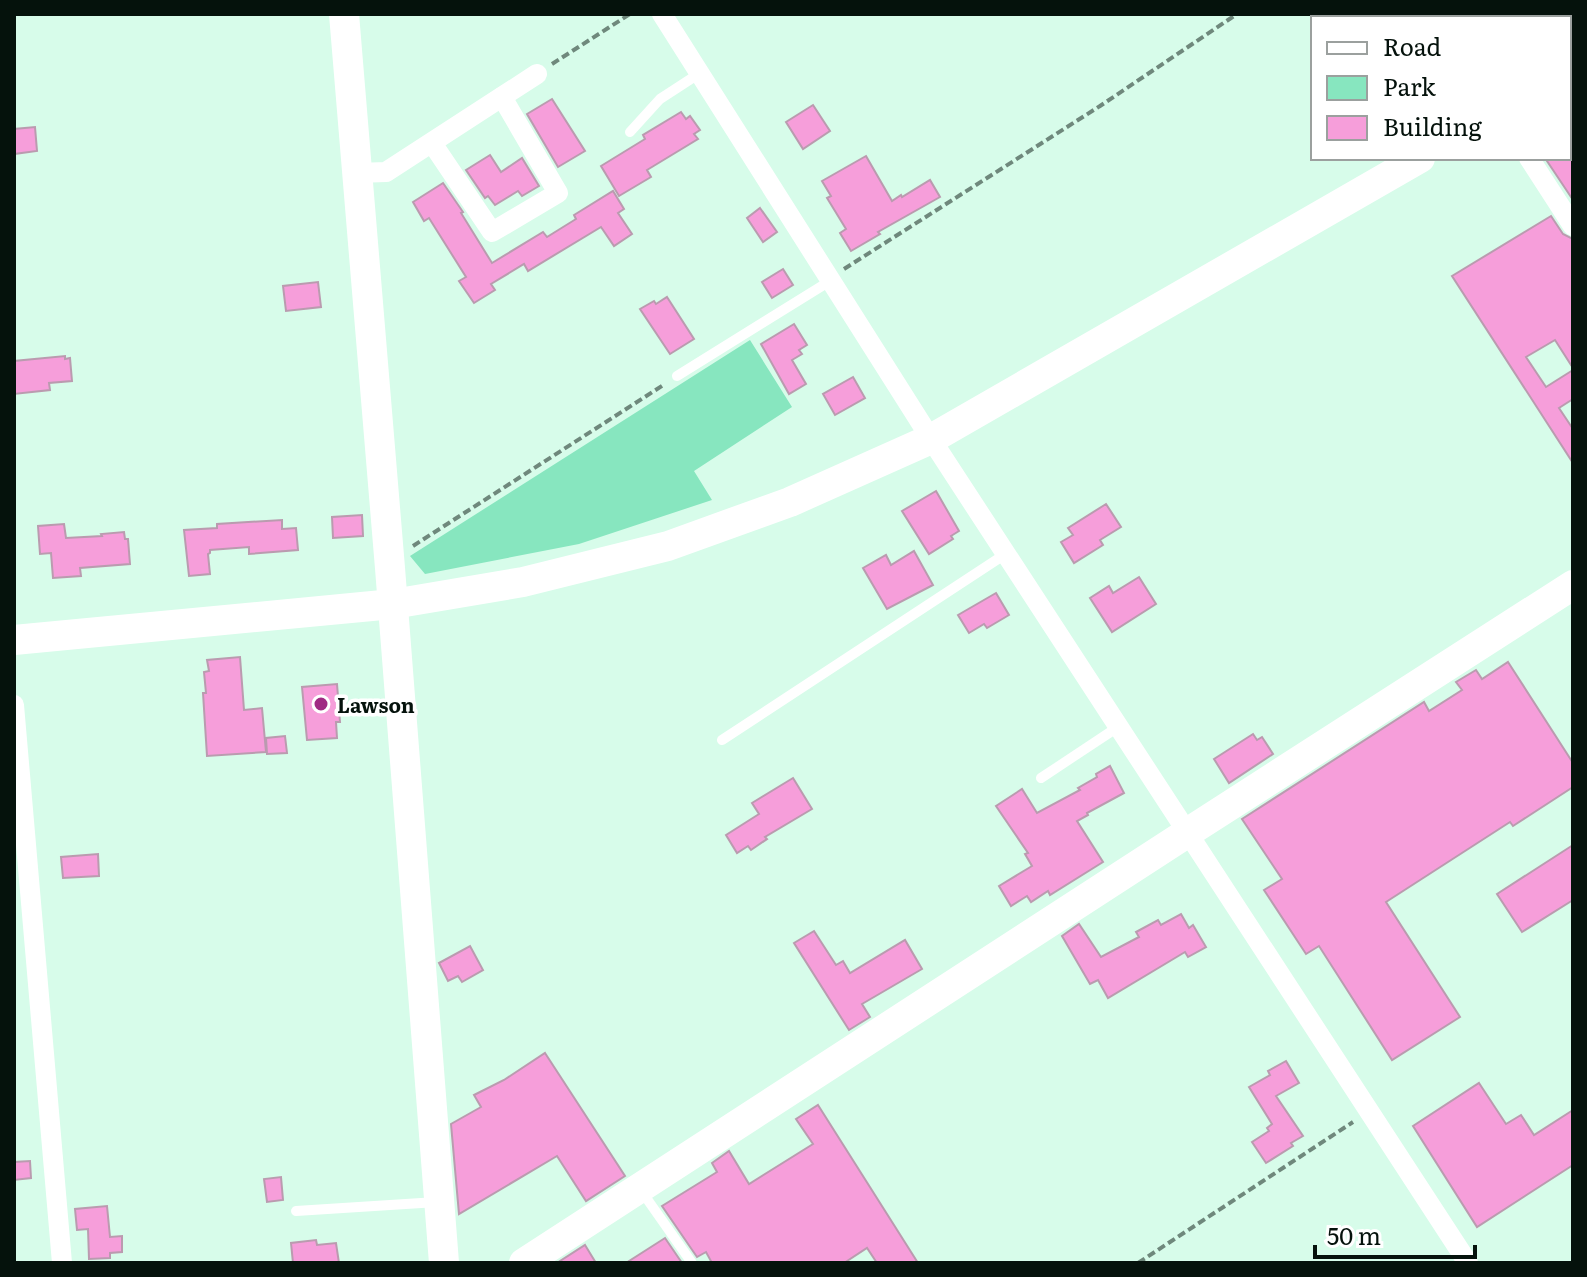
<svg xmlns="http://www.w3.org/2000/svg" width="1587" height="1277" font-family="Literata,serif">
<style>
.green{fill:#87e6bf}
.building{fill:#f69eda;stroke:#ba9baf;stroke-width:2}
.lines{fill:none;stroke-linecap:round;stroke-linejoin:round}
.path{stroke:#6f887c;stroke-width:4;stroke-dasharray:8 4;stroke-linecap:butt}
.lane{stroke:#fff;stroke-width:10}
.street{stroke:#fff;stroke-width:20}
.secondary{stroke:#fff;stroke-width:30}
.poi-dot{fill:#a02983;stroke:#fff;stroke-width:3}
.labels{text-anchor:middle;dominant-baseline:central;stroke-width:7;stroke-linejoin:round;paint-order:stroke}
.poi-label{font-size:20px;font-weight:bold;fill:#05120c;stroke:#fff;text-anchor:start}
</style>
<rect width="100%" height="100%" fill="#d7fcea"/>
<polygon class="green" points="750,340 792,407 694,471 712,500 579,544 425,574 410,556"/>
<g class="building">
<polygon points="552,99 585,151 558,167 527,114"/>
<polygon points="813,105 830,131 803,149 786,122"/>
<polygon points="681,112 686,119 690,116 700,130 694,134 698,139 647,170 651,177 619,196 601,166 645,139 643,135"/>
<polygon points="35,127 37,151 14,154 14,129"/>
<polygon points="490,155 501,172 522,158 539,186 522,196 518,191 495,205 488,196 485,198 466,170"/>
<polygon points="866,156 892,201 901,195 902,197 930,180 940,197 878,232 880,234 851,251 840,233 846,229 827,198 831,196 822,181"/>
<polygon points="1545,158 1573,158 1573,200"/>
<polygon points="443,183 463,212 461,213 492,263 543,232 547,237 576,219 574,215 613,191 624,209 618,213 632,234 614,246 601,227 528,271 524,264 491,284 495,290 474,303 459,281 466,277 429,218 424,221 413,202"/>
<polygon points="760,208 777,232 763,242 747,218"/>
<polygon points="1551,216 1563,234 1573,239 1573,368 1555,340 1526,357 1546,387 1573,370 1573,399 1559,408 1573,429 1573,463 1452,276"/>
<polygon points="783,269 793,285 772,298 762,282"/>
<polygon points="318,282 321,307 286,311 283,286"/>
<polygon points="667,297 694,339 670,354 640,309 654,301 656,304"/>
<polygon points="794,324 807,345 799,350 802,354 792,360 806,384 789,394 761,344"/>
<polygon points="65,356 65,359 70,358 72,381 49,383 50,390 14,394 14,361"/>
<polygon points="853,377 865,398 835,415 823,394"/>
<polygon points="936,491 959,531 951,536 953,539 929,554 902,511"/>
<polygon points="1106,504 1121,527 1100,540 1103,545 1074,563 1061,542 1073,535 1068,528"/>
<polygon points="362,515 363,536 333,538 332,517"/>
<polygon points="282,520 282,529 296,528 298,550 249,554 249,547 210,550 210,553 208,554 210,574 189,576 184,530 217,528 217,524"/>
<polygon points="64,524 66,538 102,536 101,534 124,532 125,539 128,539 130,564 80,568 81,576 53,578 51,553 40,554 38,526"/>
<polygon points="914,551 933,585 887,609 863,568 886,555 891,565"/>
<polygon points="1139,577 1156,604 1112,632 1090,598 1109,586 1113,593"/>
<polygon points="996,593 1009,615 987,628 984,624 969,633 958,615"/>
<polygon points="240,657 244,710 262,708 266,752 207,756 203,693 206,693 204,672 209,671 207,660"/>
<polygon points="1508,662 1573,763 1573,787 1513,826 1510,822 1386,902 1460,1017 1392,1060 1319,946 1306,954 1264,890 1282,879 1242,819 1424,702 1429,711 1462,690 1456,682 1476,670 1482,679"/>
<polygon points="337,684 340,722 336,722 337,738 307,740 302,687"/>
<polygon points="1253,734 1257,740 1262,737 1273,754 1229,783 1214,759"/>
<polygon points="285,736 287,753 267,754 266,738"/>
<polygon points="1110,766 1124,793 1087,813 1088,815 1077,821 1103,862 1050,895 1048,891 1031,902 1027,896 1011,906 999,886 1032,866 1025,854 1028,853 996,806 1022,789 1037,813 1080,790 1078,788 1097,777 1096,774"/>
<polygon points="793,778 812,809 765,837 767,839 751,850 748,846 737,853 726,835 759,814 752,803"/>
<polygon points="1573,845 1573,900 1522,932 1497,894"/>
<polygon points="98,854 99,876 63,878 61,857"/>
<polygon points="1181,914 1189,928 1193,925 1206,947 1188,957 1185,952 1108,998 1098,980 1090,984 1062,936 1079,924 1101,957 1139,937 1136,932 1158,920 1161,925"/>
<polygon points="814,931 836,965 843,961 850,973 905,940 922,969 862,1004 870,1017 849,1030 794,943"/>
<polygon points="470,946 483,970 462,982 458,976 448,981 439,963"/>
<polygon points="545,1053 625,1176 586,1201 557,1156 459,1214 451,1124 481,1107 474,1095 504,1080"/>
<polygon points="1286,1061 1299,1083 1276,1096 1303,1136 1291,1143 1293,1146 1266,1163 1252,1142 1269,1131 1267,1128 1272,1124 1249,1087 1270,1075 1268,1071"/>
<polygon points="1479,1083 1506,1124 1521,1115 1534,1135 1573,1110 1573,1165 1477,1227 1413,1126"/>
<polygon points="818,1105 918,1263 877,1263 867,1248 844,1263 712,1263 706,1252 697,1257 662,1206 717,1172 712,1163 729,1151 749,1184 813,1144 796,1119"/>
<polygon points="30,1161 31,1178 14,1180 14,1162"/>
<polygon points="281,1177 283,1200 267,1202 264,1179"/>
<polygon points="107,1206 110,1237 122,1236 122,1252 110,1253 110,1258 89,1259 88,1229 77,1230 75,1209"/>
<polygon points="665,1238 682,1263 626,1263"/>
<polygon points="316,1240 317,1245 336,1243 339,1263 293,1263 291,1243"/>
<polygon points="585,1245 596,1263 557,1263"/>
</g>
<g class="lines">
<g class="path">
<polyline points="552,64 630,14"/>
<polyline points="844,269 1100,106 1237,14"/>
<polyline points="413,546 665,384"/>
<polyline points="1138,1263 1353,1122"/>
</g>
<g class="lane">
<polyline points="630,132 660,99 700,73"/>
<polyline points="677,376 830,281"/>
<polyline points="722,740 1007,553"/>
<polyline points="1041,778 1118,727"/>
<polyline points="640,1189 692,1263"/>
<polyline points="296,1211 437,1202"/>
</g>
<g class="street">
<polyline points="662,14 931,439 1468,1263"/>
<polyline points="1437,14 1439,18"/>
<polyline points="432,143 492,232 558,193 502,97"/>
<polyline points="1529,158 1573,226"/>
<polyline points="357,173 386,172 537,74"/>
<polyline points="14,705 62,1263"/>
</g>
<g class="secondary">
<polyline points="344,14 390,568 444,1263"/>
<polyline points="1569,73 1573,71"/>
<polyline points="14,640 393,604 523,582 668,546 790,502 931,439 1420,158"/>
<polyline points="524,1263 1187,833 1573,585"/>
</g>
</g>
<circle class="poi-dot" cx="321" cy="704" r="8"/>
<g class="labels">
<g class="poi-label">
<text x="337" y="704">Lawson</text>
</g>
</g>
<rect width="1587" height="1277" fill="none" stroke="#05120c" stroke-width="32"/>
<rect x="1311" y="16" width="260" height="144" fill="#ffffff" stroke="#9ba09e" stroke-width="2"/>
<rect x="1327" y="42" width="40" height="12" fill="#ffffff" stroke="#9ba09e" stroke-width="2"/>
<text x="1383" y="56" font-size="24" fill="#05120c">Road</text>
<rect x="1327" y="76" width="40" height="24" fill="#87e6bf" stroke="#9ba09e" stroke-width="2"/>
<text x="1383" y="96" font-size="24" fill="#05120c">Park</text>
<rect x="1327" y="116" width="40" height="24" fill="#f69eda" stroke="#9ba09e" stroke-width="2"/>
<text x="1383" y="136" font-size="24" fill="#05120c">Building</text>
<path d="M1315 1245v12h160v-12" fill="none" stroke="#05120c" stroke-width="4"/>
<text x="1327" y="1245" font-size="24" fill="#05120c" stroke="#ffffff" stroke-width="6" paint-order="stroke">50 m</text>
</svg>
